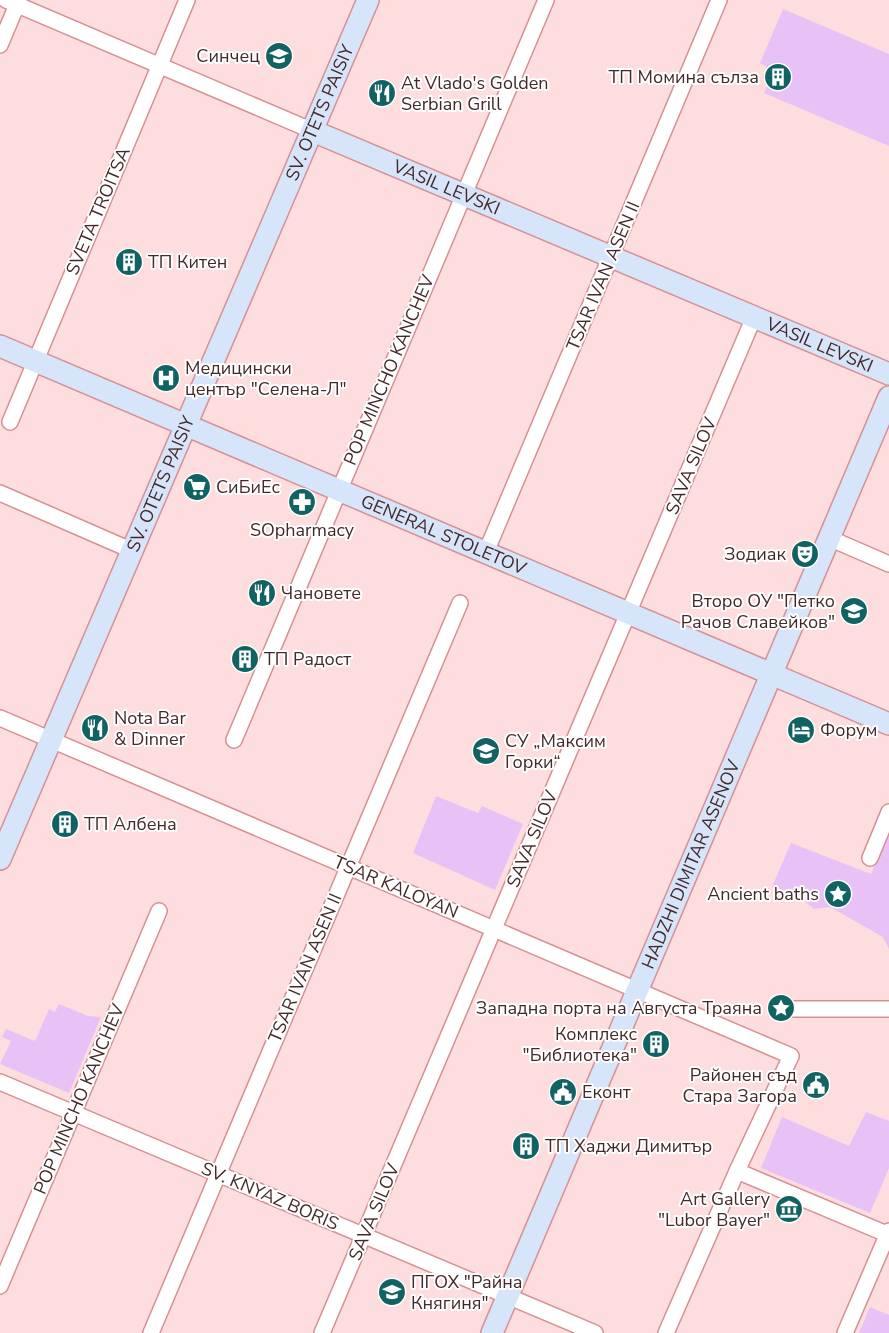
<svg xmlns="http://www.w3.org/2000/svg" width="889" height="1333" font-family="'Nunito Sans',sans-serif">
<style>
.green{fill:#e8c2f7}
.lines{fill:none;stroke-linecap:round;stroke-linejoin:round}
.street-casing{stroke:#d88f93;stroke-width:18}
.secondary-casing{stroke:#d88f93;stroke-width:24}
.street{stroke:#fff;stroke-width:15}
.secondary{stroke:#d6e5fa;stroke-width:21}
.labels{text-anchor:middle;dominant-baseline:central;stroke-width:4;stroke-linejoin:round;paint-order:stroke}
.poi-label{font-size:18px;fill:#45282a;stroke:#fff;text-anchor:start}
.street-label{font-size:18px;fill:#45282a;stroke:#fff}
</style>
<rect width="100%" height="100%" fill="#fdddde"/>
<g class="green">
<polygon points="783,9 889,54 889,146 764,93 768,84 763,78 767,67 760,63"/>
<polygon points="436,796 478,813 482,806 523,824 495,890 413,853"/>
<polygon points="889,833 889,949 883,937 830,907 814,909 803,900 772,887 791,843 871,874"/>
<polygon points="59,1004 88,1016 101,1017 69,1093 0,1064 11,1041 2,1037 6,1029 35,1041 49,1009 55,1012"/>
<polygon points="866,1112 889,1121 889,1168 870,1213 761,1168 782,1117 849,1146"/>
<polygon points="870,1307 889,1315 889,1333 859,1333"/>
</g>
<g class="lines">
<g class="street-casing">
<g id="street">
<polyline points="6,0 313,131"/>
<polyline points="0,45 19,0"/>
<polyline points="10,422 187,0"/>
<polyline points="0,493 133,551"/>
<polyline points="829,538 889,564"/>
<polyline points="486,552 719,0"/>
<polyline points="0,718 791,1056 737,1171 666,1333"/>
<polyline points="234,740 546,0"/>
<polyline points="870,858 889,812"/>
<polyline points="791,1009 889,1009"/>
<polyline points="0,1082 595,1333"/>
<polyline points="737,1171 889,1235"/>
<polyline points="0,1286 159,911"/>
<polyline points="151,1333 460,603"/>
<polyline points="322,1333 754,317"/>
<polyline points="845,1333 889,1231"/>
</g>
</g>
<g class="secondary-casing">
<g id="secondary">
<path id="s1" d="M 313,131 L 889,374"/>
<path id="s2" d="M 0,346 L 889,724"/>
<path id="s3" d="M 0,859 L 368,0"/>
<path id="s4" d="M 492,1333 L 889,397"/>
</g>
</g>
<use href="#street" class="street"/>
<use href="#secondary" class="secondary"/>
</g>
<defs>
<g id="school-disc" transform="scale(1.4375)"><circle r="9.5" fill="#116263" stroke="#fff"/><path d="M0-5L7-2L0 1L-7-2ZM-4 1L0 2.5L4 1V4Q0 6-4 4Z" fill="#fff"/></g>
<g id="building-disc" transform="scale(1.4375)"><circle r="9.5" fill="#116263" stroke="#fff"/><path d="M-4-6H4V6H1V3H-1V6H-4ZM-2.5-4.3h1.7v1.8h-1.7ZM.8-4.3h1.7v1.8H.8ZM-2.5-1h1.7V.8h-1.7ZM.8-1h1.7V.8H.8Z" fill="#fff"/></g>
<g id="restaurant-disc" transform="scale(1.4375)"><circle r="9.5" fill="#116263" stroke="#fff"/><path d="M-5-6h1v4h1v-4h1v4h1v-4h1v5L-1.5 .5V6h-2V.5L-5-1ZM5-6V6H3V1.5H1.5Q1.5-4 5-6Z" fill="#fff"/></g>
<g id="hospital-disc" transform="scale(1.4375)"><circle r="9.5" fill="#116263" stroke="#fff"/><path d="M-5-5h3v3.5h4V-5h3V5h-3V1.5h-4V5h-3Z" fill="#fff"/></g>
<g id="supermarket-disc" transform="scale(1.4375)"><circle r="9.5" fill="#116263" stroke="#fff"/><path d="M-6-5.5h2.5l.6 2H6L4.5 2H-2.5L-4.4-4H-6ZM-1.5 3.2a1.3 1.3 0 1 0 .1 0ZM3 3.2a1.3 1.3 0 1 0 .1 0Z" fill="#fff"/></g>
<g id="pharmacy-disc" transform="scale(1.4375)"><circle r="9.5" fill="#116263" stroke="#fff"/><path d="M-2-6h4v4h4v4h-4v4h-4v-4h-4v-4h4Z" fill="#fff"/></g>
<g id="theatre-disc" transform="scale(1.4375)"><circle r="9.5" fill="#116263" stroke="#fff"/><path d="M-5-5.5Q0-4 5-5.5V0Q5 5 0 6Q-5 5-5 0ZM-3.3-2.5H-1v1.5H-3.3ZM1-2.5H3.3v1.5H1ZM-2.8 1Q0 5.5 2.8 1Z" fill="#fff"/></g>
<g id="hotel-disc" transform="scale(1.4375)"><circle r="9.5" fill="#116263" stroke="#fff"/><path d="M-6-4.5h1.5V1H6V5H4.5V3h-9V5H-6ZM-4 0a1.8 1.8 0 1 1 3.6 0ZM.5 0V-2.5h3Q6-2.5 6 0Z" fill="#fff"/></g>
<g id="sight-disc" transform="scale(1.4375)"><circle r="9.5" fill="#116263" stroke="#fff"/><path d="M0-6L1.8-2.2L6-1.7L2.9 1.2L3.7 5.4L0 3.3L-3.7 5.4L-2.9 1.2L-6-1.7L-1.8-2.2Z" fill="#fff"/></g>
<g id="civic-disc" transform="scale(1.4375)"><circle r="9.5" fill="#116263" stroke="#fff"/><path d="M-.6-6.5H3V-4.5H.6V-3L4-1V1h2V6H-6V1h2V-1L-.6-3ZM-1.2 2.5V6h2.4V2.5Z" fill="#fff"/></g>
<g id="museum-disc" transform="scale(1.4375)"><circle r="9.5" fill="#116263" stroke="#fff"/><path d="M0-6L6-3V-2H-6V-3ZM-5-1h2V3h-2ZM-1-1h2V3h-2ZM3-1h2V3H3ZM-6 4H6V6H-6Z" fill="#fff"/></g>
</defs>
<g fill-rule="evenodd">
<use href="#school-disc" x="279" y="56"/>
<use href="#building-disc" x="778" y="77"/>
<use href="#restaurant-disc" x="382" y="93"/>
<use href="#building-disc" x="129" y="262"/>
<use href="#hospital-disc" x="166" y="378"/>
<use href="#supermarket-disc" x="197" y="487"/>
<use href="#pharmacy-disc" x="302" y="502"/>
<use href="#theatre-disc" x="805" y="554"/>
<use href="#restaurant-disc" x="262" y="593"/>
<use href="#school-disc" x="854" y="611"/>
<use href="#building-disc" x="245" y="659"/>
<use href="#restaurant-disc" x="95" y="728"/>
<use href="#hotel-disc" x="801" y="730"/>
<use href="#school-disc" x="486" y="751"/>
<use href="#building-disc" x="65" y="824"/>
<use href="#sight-disc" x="838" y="894"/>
<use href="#sight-disc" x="781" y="1008"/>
<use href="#building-disc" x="656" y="1044"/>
<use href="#civic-disc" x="816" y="1085"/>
<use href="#civic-disc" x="563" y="1092"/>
<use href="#building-disc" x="526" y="1146"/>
<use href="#museum-disc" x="789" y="1209"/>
<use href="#school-disc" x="392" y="1292"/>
</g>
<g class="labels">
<g class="poi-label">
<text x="260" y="56" text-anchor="end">Синчец</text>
<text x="759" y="77" text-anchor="end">ТП Момина сълза</text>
<text x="401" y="83">At Vlado's Golden<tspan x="401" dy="21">Serbian Grill</tspan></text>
<text x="148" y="262">ТП Китен</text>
<text x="185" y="368">Медицински<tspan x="185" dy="21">център "Селена-Л"</tspan></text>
<text x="216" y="487">СиБиЕс</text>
<text x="302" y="530" text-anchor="middle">SOpharmacy</text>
<text x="786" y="554" text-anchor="end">Зодиак</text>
<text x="281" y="593">Чановете</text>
<text x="835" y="601" text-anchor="end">Второ ОУ "Петко<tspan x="835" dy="21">Рачов Славейков"</tspan></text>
<text x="264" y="659">ТП Радост</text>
<text x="114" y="718">Nota Bar<tspan x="114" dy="21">&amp; Dinner</tspan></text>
<text x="820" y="730">Форум</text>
<text x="505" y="741">СУ „Максим<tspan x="505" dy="21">Горки“</tspan></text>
<text x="84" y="824">ТП Албена</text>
<text x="819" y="894" text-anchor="end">Ancient baths</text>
<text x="762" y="1008" text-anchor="end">Западна порта на Августа Траяна</text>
<text x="637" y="1034" text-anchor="end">Комплекс<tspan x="637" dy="21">"Библиотека"</tspan></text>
<text x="797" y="1075" text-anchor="end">Районен съд<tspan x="797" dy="21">Стара Загора</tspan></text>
<text x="582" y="1092">Еконт</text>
<text x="545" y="1146">ТП Хаджи Димитър</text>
<text x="770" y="1199" text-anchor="end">Art Gallery<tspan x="770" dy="21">"Lubor Bayer"</tspan></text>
<text x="411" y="1282">ПГОХ "Райна<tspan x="411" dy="21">Княгиня"</tspan></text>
</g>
<g class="street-label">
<text stroke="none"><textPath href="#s3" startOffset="812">SV. OTETS PAISIY</textPath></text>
<text stroke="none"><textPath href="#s1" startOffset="145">VASIL LEVSKI</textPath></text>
<text transform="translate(98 211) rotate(-67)">SVETA TROITSA</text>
<text transform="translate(603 276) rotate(-67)">TSAR IVAN ASEN II</text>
<text stroke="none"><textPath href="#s1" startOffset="550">VASIL LEVSKI</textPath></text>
<text transform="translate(389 370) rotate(-67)">POP MINCHO KANCHEV</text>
<text transform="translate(691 466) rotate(-67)">SAVA SILOV</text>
<text stroke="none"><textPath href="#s3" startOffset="408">SV. OTETS PAISIY</textPath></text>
<text stroke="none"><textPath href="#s2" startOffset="482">GENERAL STOLETOV</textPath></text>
<text transform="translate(532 839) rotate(-67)">SAVA SILOV</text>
<text stroke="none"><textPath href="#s4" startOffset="509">HADZHI DIMITAR ASENOV</textPath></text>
<text transform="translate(396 887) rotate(23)">TSAR KALOYAN</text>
<text transform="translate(305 968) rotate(-67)">TSAR IVAN ASEN II</text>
<text transform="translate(79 1099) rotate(-67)">POP MINCHO KANCHEV</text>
<text transform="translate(270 1196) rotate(23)">SV. KNYAZ BORIS</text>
<text transform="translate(374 1212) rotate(-67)">SAVA SILOV</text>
</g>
</g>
</svg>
